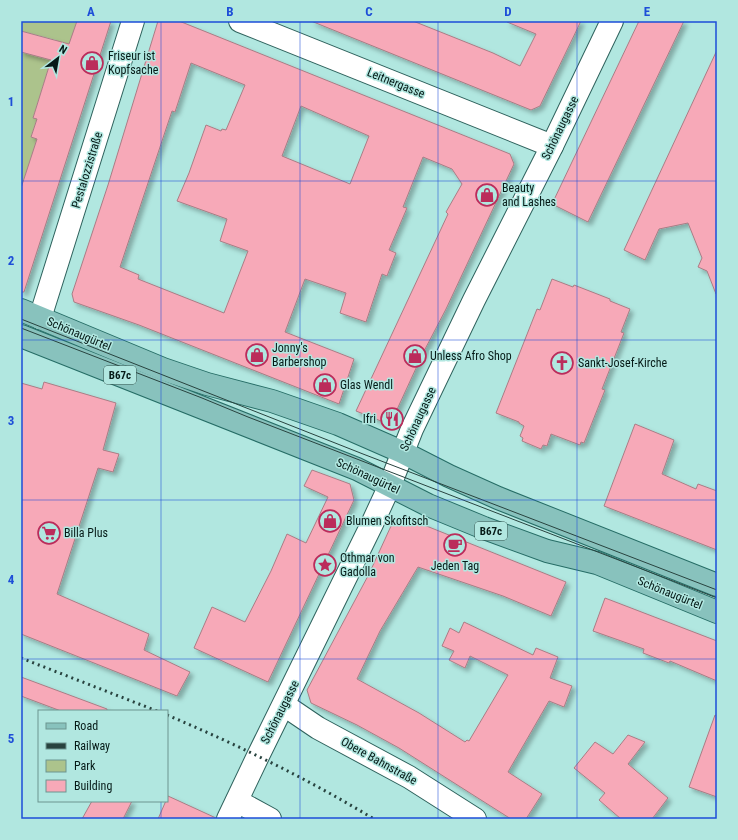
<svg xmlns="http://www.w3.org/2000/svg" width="738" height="840" font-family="'Roboto Condensed',sans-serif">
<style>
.green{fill:#acc38c}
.building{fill:#f7a9b8;stroke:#a97d85;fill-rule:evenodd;filter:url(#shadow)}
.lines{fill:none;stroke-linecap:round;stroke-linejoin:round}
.street-casing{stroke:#2f625d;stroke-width:24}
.secondary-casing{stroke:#2f625d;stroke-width:24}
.primary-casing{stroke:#266d66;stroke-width:24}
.street{stroke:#fff;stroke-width:22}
.secondary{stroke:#fff;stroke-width:22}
.primary{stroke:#88c2bd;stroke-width:22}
.tram{stroke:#28433f;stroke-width:1}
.rail{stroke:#28433f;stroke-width:3;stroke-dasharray:2 4;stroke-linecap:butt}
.grid{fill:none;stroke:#1d4ed8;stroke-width:1;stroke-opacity:0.55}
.labels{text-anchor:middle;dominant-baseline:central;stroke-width:3;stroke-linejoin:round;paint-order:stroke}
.shield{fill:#b1e7e0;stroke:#395853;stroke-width:1}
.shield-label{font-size:11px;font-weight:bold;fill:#051a17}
.poi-label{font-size:12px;fill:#051a17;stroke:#b1e7e0;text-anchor:start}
.street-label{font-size:12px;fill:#051a17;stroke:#b1e7e0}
.neatline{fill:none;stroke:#1d4ed8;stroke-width:1.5}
.grid-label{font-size:13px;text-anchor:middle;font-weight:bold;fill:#1d4ed8}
</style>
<defs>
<filter id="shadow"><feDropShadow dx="3.5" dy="3.5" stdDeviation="2" flood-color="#0004"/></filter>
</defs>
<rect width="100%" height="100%" fill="#b1e7e0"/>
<g class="green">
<polygon points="21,21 77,21 66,55 56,40 21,31"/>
<polygon points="21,52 51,60 33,118 37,119 31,137 37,139 21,188"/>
</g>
<g class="building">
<polygon points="77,21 111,21 24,292 21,292 21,188 37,139 31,137 37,119 33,118 51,60 21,52 21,31 69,44"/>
<path d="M 158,21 L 179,21 L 510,154 L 514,164 L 446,309 L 423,353 L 394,416 L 391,421 L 386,423 L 356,411 L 448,214 L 446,212 L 462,184 L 452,169 L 423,157 L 403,207 L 407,208 L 389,250 L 396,253 L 387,276 L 382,274 L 366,322 L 340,313 L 346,293 L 305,279 L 285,332 L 354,359 L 339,404 L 139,325 L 74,302 L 72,294 L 108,185 ZM 191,63 L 245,85 L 226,130 L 222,129 L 221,131 L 206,125 L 189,173 L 177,201 L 227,219 L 220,241 L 248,251 L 224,313 L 138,279 L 139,275 L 120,267 L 172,111 L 175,112 ZM 301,106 L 369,136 L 350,184 L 282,156 Z"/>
<polygon points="311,21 413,21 493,53 520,66 536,34 507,22 507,21 581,21 540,106 531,110"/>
<polygon points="639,21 684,21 588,222 552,204"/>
<polygon points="717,50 717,294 716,294 707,271 698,267 702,258 688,223 659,229 645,260 624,250"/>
<polygon points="552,279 573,287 574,285 610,299 610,301 630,309 621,332 624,333 602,389 605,390 584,443 581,442 580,445 551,434 547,446 543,445 541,449 522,441 523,438 520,436 524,426 519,423 519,422 496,413 537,309 540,310"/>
<polygon points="44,382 116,403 103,450 119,454 113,472 98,468 57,594 149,634 144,650 190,672 177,696 21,634 21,383 42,389"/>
<polygon points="635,424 674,440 662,474 696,489 698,484 717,491 717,550 604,506"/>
<polygon points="312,470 350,484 354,500 268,682 194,648 212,607 245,622 271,571 287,534 306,543 328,497 304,486"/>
<polygon points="409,519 566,582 551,616 503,596 418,567 380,631 357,679 419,713 465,742 467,740 469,741 508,675 470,656 465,668 449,660 454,651 442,646 450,628 459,633 464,622 533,655 536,648 558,657 550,678 572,686 564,707 549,701 508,772 542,794 526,819 511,819 399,748 357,725 311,703 307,690 369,574 391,526"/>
<polygon points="605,598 717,641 717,681 670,661 669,663 643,653 644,649 593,631"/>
<polygon points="21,677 107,709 107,711 61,711 21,696"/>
<polygon points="715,715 717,716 717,797 689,787"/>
<polygon points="628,735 645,742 628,764 668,798 652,819 621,819 599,800 605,793 574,768 595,742 613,754"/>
<polygon points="168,796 216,818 216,819 158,819"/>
<polygon points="92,801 132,801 123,819 82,819"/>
</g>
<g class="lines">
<g class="street-casing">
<g id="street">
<polyline points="240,21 552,146"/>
<polyline points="40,318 133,21"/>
<polyline points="284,705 318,728 409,777 475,819"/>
<polyline points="237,801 270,819"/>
</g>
</g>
<g class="secondary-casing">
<polyline id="secondary" points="228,819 258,756 372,524 390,485 412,429 474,300 552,146 612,21"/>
</g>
<g class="primary-casing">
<g id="primary">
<polyline points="21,310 163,369 207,384 272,401 338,424 402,452 449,476 498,498 717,585"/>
<polyline points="21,336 357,469 428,505 484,528 547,551 597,563 717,612"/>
</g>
</g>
<use href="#street" class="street"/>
<use href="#secondary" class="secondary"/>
<use href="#primary" class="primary"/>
<g class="tram">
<polyline points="21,319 363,454 717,590"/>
<polyline points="21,328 202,398 248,417 717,598"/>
</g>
<g class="rail">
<polyline points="21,658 157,711"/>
<path d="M 167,715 C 238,745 308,779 374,819"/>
</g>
</g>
<path class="grid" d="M 161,21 L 161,711M 300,21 L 300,819M 438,21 L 438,819M 577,21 L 577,819M 21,181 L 717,181M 21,340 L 717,340M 21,500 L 717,500M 21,659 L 717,659M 161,801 L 161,819"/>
<defs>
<g id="shop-ring" transform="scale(1.15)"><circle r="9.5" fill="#b1e7e0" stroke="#bb2c5b" stroke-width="1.5"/><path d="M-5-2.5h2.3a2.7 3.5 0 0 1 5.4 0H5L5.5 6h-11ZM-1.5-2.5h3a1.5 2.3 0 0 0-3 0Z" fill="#bb2c5b"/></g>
<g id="church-ring" transform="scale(1.15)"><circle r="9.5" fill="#b1e7e0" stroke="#bb2c5b" stroke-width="1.5"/><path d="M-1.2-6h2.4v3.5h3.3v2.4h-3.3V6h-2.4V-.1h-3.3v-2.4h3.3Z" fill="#bb2c5b"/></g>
<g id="restaurant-ring" transform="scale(1.15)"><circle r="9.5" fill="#b1e7e0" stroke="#bb2c5b" stroke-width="1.5"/><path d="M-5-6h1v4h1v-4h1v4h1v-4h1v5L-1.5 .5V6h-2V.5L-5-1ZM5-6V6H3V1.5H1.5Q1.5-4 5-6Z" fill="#bb2c5b"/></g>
<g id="supermarket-ring" transform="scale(1.15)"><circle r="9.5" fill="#b1e7e0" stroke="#bb2c5b" stroke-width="1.5"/><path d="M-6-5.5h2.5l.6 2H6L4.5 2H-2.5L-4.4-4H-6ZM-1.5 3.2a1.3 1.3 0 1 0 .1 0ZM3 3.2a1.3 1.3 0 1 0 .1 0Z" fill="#bb2c5b"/></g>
<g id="cafe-ring" transform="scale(1.15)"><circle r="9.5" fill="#b1e7e0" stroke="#bb2c5b" stroke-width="1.5"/><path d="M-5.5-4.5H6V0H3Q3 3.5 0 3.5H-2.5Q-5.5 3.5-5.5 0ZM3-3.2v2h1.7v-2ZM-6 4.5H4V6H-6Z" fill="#bb2c5b"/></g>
<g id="sight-ring" transform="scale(1.15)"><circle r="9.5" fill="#b1e7e0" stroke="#bb2c5b" stroke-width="1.5"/><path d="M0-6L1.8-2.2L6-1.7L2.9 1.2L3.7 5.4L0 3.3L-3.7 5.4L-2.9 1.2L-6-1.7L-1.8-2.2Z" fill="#bb2c5b"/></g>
</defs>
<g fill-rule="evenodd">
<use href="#shop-ring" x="92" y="63"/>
<use href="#shop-ring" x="487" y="195"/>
<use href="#shop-ring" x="257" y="355"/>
<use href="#shop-ring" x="415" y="356"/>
<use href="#church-ring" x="562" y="363"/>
<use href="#shop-ring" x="325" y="385"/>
<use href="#restaurant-ring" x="392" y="419"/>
<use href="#shop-ring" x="330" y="521"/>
<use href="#supermarket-ring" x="49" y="533"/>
<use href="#cafe-ring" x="455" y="545"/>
<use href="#sight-ring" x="325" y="565"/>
</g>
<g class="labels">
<g class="shield">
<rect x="104" y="366" width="32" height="18" rx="3"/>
<rect x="475" y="522" width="32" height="18" rx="3"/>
</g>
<g class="shield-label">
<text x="120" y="375">B67c</text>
<text x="491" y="531">B67c</text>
</g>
<g class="poi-label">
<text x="108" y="56">Friseur ist<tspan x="108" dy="14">Kopfsache</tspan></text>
<text x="502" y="188">Beauty<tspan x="502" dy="14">and Lashes</tspan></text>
<text x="272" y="348">Jonny's<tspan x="272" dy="14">Barbershop</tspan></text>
<text x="430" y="356">Unless Afro Shop</text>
<text x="578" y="363">Sankt-Josef-Kirche</text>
<text x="340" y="385">Glas Wendl</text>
<text x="376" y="419" text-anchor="end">Ifri</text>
<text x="346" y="521">Blumen Skofitsch</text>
<text x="64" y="533">Billa Plus</text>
<text x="340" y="558">Othmar von<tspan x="340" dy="14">Gadolla</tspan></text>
<text x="455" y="566" text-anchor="middle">Jeden Tag</text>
</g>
<g class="street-label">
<text transform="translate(396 83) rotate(22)">Leitnergasse</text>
<text transform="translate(560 128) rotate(-64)">Schönaugasse</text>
<text transform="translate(87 170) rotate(-73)">Pestalozzistraße</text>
<text transform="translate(79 334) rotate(23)">Schönaugürtel</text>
<text transform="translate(418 419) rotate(-65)">Schönaugasse</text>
<text transform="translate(368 476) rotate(25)">Schönaugürtel</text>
<text transform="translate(670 593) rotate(22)">Schönaugürtel</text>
<text transform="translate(280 712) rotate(-63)">Schönaugasse</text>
<text transform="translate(379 761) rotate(29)">Obere Bahnstraße</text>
</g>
</g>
<rect width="738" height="840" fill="none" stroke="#b1e7e0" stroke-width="44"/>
<rect x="38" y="710" width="130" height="92" fill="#b1e7e0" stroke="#6c9590"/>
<rect x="46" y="723" width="20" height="6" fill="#88c2bd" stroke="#6c9590"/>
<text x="74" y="730" font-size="12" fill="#051a17">Road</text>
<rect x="46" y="743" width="20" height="6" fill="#28433f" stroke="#6c9590"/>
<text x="74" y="750" font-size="12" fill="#051a17">Railway</text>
<rect x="46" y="760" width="20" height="12" fill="#acc38c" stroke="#6c9590"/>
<text x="74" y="770" font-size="12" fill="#051a17">Park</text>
<rect x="46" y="780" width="20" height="12" fill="#f7a9b8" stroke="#6c9590"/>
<text x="74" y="790" font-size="12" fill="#051a17">Building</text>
<g transform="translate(58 58) rotate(31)" stroke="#b1e7e0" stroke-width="3" paint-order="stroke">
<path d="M0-3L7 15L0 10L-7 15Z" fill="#051a17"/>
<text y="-6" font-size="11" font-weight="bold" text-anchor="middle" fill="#051a17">N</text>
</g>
<rect x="22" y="22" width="694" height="796" class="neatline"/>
<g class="grid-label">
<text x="91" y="16">A</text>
<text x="230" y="16">B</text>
<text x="369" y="16">C</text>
<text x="508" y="16">D</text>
<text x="647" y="16">E</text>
<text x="11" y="106">1</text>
<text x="11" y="265">2</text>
<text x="11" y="425">3</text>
<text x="11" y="584">4</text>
<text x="11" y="743">5</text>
</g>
</svg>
